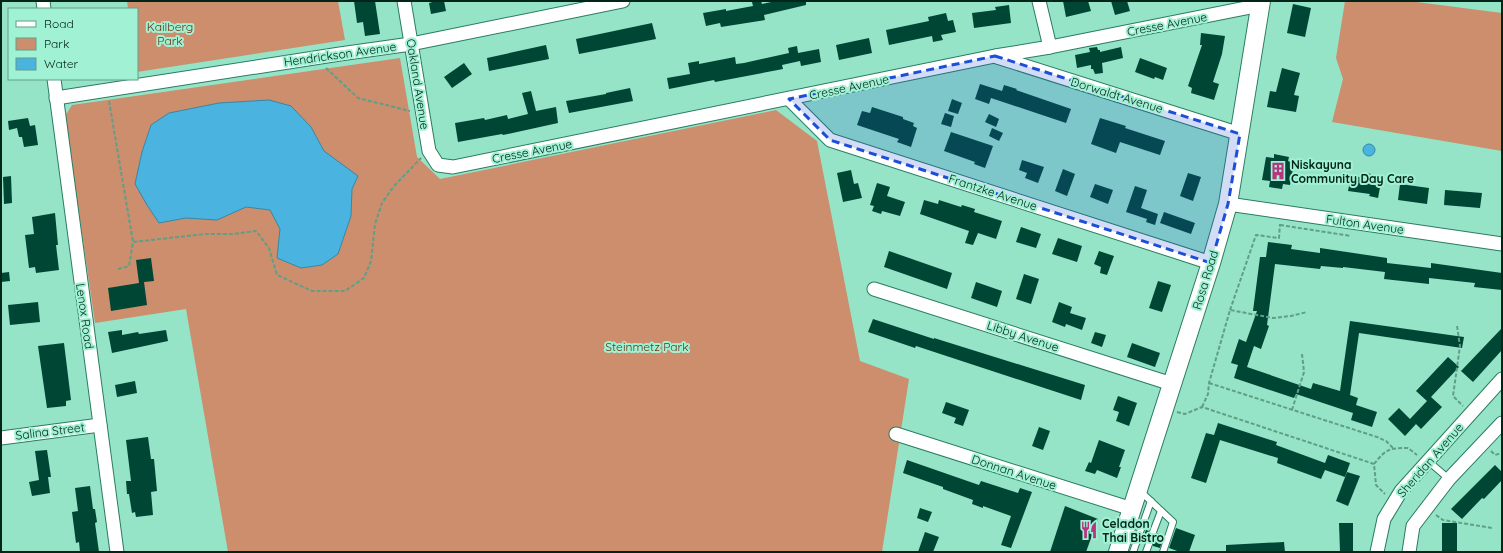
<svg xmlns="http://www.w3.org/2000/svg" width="1503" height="553" font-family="Quicksand,sans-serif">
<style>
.green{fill:#cc8e6d}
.water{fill:#4bb3df;stroke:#3588a4}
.building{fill:#004634}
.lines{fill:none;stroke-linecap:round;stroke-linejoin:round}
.lane-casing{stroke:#2a7c63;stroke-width:8}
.street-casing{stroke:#2a7c63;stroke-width:15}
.secondary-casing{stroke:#2a7c63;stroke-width:20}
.path{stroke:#609e88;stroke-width:2;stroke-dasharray:4 2;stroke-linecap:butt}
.lane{stroke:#fff;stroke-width:6}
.street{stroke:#fff;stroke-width:13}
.secondary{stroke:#fff;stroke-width:18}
.marked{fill:#1d4ed8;fill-opacity:0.2;stroke:#1d4ed8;stroke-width:3;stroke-dasharray:8 5;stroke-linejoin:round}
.labels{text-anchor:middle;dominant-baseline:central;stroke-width:4;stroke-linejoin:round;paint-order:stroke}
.street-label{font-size:12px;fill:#022419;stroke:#a1f1d4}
.park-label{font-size:12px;fill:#653111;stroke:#a1f1d4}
.poi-label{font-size:12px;font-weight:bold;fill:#022419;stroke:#a1f1d4;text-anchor:start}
</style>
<rect width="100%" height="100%" fill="#95e4c7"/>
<g class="green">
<polygon points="127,1 338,1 345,40 137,72 137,9 128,9"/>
<polygon points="1345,1 1409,1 1502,13 1502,151 1332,122 1343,79 1336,58"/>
<polygon points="400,58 417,157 440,179 776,110 817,141 860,361 909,379 882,552 228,552 186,309 95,323 65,116 72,105"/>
</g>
<g class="water">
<polygon points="269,100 291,106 311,127 324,151 358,176 352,189 351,216 338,254 322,265 301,268 277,258 280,229 270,210 246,207 217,220 186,218 159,223 147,205 135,184 142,152 151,125 169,113 219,103"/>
<circle cx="1369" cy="150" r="6"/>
</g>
<g class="building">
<polygon points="354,1 375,1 380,34 365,36 363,22 357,23"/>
<polygon points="436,1 444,1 446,11 431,14 429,3"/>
<polygon points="756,1 761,1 762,4 776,1 806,1 806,5 764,15 765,20 721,27 720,23 706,26 703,13 726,9 726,11 753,6 752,2"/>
<polygon points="1063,1 1088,1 1091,11 1066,17"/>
<polygon points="1111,1 1127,1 1130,11 1115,15"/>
<polygon points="1293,4 1311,8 1305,37 1287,33"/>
<polygon points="1009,5 1011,23 974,28 972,13 996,10 995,7"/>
<polygon points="946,13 948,21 953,20 956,32 941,35 943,40 933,42 932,36 889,45 886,30 929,21 928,17"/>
<polygon points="652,23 656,39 579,54 576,39"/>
<polygon points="1201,33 1225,36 1222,54 1213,82 1219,84 1214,100 1191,93 1192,88 1188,86 1202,45 1200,45"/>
<polygon points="869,38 872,53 839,60 836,45"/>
<polygon points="546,45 549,59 489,71 487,58"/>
<polygon points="797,46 799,59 798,53 819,49 821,62 801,66 800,61 782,65 783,69 715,82 714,80 669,89 667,78 690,74 688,63 699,61 699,64 735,57 736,64 744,63 789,53 788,48"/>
<polygon points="1097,47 1098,50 1100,50 1100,52 1121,47 1123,58 1102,63 1103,73 1095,74 1093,69 1091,69 1091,65 1077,68 1075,55 1090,52 1089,48"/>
<polygon points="1140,58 1167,68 1163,80 1155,77 1154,79 1135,72"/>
<polygon points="464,63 472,74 452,88 444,77"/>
<polygon points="1282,68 1300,73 1294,95 1299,96 1296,112 1267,107 1270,91 1276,92"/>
<polygon points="980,84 1002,91 1004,85 1017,89 1016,90 1071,109 1066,123 991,98 989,104 975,99"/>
<polygon points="630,88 633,101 569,113 566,101 606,94 606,93"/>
<polygon points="531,91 536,111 556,107 558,123 503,135 502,134 458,142 455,123 484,118 485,120 507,115 508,119 528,114 522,93"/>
<polygon points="952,99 962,103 958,114 948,111"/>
<polygon points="872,107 903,117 903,119 914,123 913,126 917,128 911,147 897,142 899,139 857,125 862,111 870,113"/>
<polygon points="945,113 954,116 951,127 941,124"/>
<polygon points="989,114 999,119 996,127 985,122"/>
<polygon points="28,118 30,126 35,125 38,145 24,147 22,137 19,137 17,128 9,130 8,121"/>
<polygon points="1100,118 1126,126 1125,128 1165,141 1160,155 1120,142 1116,153 1091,144"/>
<polygon points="992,128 1003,133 999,141 989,136"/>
<polygon points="951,132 993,146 985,168 974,164 975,162 944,151"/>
<polygon points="1274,154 1289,157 1288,161 1294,163 1290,185 1283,184 1282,189 1269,187 1270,181 1262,180 1266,157 1274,158"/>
<polygon points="1022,160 1044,167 1038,183 1025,178 1027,173 1019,170"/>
<polygon points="1063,169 1075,174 1067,196 1055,191"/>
<polygon points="851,170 854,184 858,183 862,198 843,202 837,173"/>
<polygon points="1361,172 1371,174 1370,180 1381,182 1378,198 1369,196 1370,194 1348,191 1351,176 1360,177"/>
<polygon points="1188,173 1201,177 1193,201 1180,196"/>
<polygon points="11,176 12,203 4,204 3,177"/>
<polygon points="877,183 890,187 887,196 905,202 900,216 882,211 881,214 872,211 874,206 870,205"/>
<polygon points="1095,184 1113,190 1108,204 1090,197"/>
<polygon points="1400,184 1429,188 1427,204 1398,200"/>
<polygon points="1135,186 1147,190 1141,208 1158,214 1155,225 1146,222 1147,219 1126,212"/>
<polygon points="1445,190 1482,193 1480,208 1444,205"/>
<polygon points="924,200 938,204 939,200 961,207 962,205 975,209 974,212 1002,221 996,239 978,233 973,245 965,243 969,231 920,214"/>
<polygon points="1164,212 1195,223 1191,234 1160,223"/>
<polygon points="55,213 58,245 56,245 59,270 36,273 35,267 29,268 25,235 34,234 32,217"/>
<polygon points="1021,227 1041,234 1036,248 1016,242"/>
<polygon points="1058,238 1082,246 1077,262 1052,254"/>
<polygon points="1268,242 1292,245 1291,249 1320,253 1320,248 1387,258 1387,263 1431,268 1431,263 1502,273 1502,290 1474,287 1475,283 1429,278 1429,284 1384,279 1385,272 1343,267 1343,268 1321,266 1320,269 1275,264 1267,325 1269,326 1261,349 1254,346 1247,367 1311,389 1313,383 1340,391 1350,321 1464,337 1462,348 1359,333 1350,395 1358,398 1356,405 1377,412 1372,427 1351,420 1353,413 1296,394 1294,398 1234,378 1238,365 1231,363 1239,339 1246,342 1257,311 1253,311 1260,257 1266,257"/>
<polygon points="889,251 952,273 947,289 884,267"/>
<polygon points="1099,251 1114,256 1107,275 1100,273 1101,267 1094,264"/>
<polygon points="151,258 154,281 144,282 147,305 111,311 108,288 139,283 136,260"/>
<polygon points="9,272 10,281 1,282 1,273"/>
<polygon points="1024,274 1039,279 1031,304 1016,299"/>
<polygon points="1158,281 1171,285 1162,312 1149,308"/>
<polygon points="976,282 1002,291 997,307 971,298"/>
<polygon points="38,302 40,322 10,325 8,305"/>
<polygon points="1059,302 1072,307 1070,313 1086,318 1082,330 1066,324 1065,327 1052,322"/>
<polygon points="873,319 934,339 934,338 1085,385 1081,400 916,346 915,348 868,332"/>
<polygon points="1502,328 1502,350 1473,382 1461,371"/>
<polygon points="122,330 122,335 138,332 139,334 166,330 168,341 112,353 108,332"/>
<polygon points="1095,332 1106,335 1102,347 1091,343"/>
<polygon points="64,343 71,400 66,401 66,406 47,408 38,346"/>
<polygon points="1132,343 1160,353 1155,367 1127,357"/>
<polygon points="1448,357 1459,367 1431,397 1442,407 1421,429 1413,421 1416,424 1405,436 1388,419 1399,408 1410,419 1427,401 1416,391"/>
<polygon points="135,381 137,393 117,397 115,385"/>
<polygon points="1118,396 1137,403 1129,426 1116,421 1119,412 1113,410"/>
<polygon points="946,402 969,410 963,426 954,423 956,418 942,413"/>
<polygon points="1218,423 1277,442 1276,445 1325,463 1328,455 1350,463 1345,477 1325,470 1321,479 1277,463 1278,458 1220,440 1206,483 1191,478 1206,433 1214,435"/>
<polygon points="1039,427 1050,431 1043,450 1032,446"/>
<polygon points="148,437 151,459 154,459 157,491 151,492 153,515 136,517 135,512 132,513 129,494 127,494 126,481 131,481 126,440"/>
<polygon points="1099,440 1125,450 1119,467 1121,467 1117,478 1097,470 1095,474 1085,471 1089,462 1091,463"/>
<polygon points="47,450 51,477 48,477 50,493 32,496 29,482 39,480 35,451"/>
<polygon points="907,460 979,485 981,481 1018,493 1020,488 1032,492 1011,548 1001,545 1011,516 983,506 983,508 972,504 973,500 943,489 943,487 903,473"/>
<polygon points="1495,465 1502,472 1502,480 1484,499 1482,498 1462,519 1451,509"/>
<polygon points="1347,472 1360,476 1348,506 1336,501"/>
<polygon points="90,486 93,509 95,509 97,522 95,523 99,552 80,552 79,542 76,543 72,512 78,511 75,488"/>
<polygon points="1065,506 1098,519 1086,552 1050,552"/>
<polygon points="920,508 932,512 928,522 917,518"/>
<polygon points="1339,523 1353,523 1353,552 1340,552"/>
<rect x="1442" y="523" width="15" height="29"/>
<polygon points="1176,528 1195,535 1189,552 1180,552 1169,548"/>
<polygon points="1146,530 1149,531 1149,535 1152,536 1156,536 1157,533 1164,535 1160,548 1153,546 1153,541 1150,540 1146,540 1145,543 1141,542"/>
<polygon points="925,532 939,537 933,552 918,552"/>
<polygon points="1284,542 1285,552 1226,552 1226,545"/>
</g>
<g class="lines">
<g class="lane-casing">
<g id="lane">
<polyline points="1428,461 1449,479"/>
<polyline points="1140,491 1173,522 1163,552"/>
<polyline points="1153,532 1161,511"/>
<polyline points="1133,552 1151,501"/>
<polyline points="1146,552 1149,544"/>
</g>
</g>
<g class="street-casing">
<g id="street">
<polyline points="43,1 44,9"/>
<polyline points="404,1 429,151 438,165 453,167 995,56 1050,47 1261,5"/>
<polyline points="1039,1 1050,47"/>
<polyline points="997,57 1240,134"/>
<polyline points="54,79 117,552"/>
<polyline points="56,98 340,54 411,44 623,1"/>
<polyline points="789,99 830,140 1211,263"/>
<polyline points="1228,204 1502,244"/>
<polyline points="874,289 1172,384"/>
<polyline points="896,434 1132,509"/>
<polyline points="1,438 100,425"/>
<polyline points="1377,552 1384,519 1401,491 1502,379"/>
<polyline points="1409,552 1413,526 1449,479 1502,423"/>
</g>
</g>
<g class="secondary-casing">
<polyline id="secondary" points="1118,552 1211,263 1228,204 1261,1"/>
</g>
<g class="path">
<polyline points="326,68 358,98 410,111"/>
<polyline points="109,101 133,242"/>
<polyline points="1280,225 1351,236"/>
<polyline points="118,269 129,266 133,242 205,234 233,234 256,231 269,248 277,275 312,291 345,291 364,278 371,261 375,224 382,203 394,186 421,158"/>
<polyline points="1230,310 1256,235 1279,238 1280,224"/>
<polyline points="1457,326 1460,346 1453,396 1463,406"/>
<polyline points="1209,383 1377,437 1386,441 1393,448"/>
<polyline points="1202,407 1208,394 1209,383 1230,310 1273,318 1291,316 1307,312"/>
<polyline points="1292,410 1304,372 1302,354"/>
<polyline points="1177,412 1185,414 1202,407 1374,464 1376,485 1385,494"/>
<polyline points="1491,451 1495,455 1502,453"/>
<path d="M 1374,464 C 1386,449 1389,448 1408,448 L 1417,455"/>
<polyline points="1436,515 1443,520 1492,528"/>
</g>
<use href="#lane" class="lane"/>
<use href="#street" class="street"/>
<use href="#secondary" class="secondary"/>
</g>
<path class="marked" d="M 995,56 L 1240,134 L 1228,204 L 1211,263 L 830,140 L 789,99 Z"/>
<defs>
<g id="building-bare" transform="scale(1.38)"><path d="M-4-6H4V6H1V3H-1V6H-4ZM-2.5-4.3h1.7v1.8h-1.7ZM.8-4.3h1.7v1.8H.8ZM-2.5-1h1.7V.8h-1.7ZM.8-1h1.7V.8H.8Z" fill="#b63580" stroke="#a1f1d4" stroke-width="2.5" paint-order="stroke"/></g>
<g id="restaurant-bare" transform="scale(1.38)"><path d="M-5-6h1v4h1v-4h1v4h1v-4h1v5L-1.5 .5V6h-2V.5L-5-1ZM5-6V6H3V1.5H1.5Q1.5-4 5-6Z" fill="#b63580" stroke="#a1f1d4" stroke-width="2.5" paint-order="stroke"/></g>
</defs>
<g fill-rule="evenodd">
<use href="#building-bare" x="1278" y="171"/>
<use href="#restaurant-bare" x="1089" y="530"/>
</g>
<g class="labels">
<g class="street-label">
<text transform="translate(1167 24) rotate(-11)">Cresse Avenue</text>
<text transform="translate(340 54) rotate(-8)">Hendrickson Avenue</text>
<text transform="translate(418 84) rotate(81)">Oakland Avenue</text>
<text transform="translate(849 87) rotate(-12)">Cresse Avenue</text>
<text transform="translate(1117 95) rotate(17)">Dorwaldt Avenue</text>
<text transform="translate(532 151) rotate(-11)">Cresse Avenue</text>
<text transform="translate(993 192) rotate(18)">Frantzke Avenue</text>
<text transform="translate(1365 224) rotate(8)">Fulton Avenue</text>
<text transform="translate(1205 280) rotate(-73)">Rosa Road</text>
<text transform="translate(85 316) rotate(82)">Lenox Road</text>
<text transform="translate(1023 336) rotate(18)">Libby Avenue</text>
<text transform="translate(50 431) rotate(-7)">Salina Street</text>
<text transform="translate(1430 460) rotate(-49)">Sheridan Avenue</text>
<text transform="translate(1014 472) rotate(18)">Donnan Avenue</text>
</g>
<g class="park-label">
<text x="170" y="26">Kailberg<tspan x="170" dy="14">Park</tspan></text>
<text x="647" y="346">Steinmetz Park</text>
</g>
<g class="poi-label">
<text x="1291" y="164">Niskayuna<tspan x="1291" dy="14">Community Day Care</tspan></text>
<text x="1102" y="523">Celadon<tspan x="1102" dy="14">Thai Bistro</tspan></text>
</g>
</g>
<rect width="1503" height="553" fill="none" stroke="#022419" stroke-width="4"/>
<rect x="8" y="8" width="130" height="72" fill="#a1f1d4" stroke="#619f89"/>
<rect x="16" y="21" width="20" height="6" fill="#ffffff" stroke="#619f89"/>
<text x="44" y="28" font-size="12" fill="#022419">Road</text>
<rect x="16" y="38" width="20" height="12" fill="#cc8e6d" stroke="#619f89"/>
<text x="44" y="48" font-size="12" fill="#022419">Park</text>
<rect x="16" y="58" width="20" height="12" fill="#4bb3df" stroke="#619f89"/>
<text x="44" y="68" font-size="12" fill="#022419">Water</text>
</svg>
